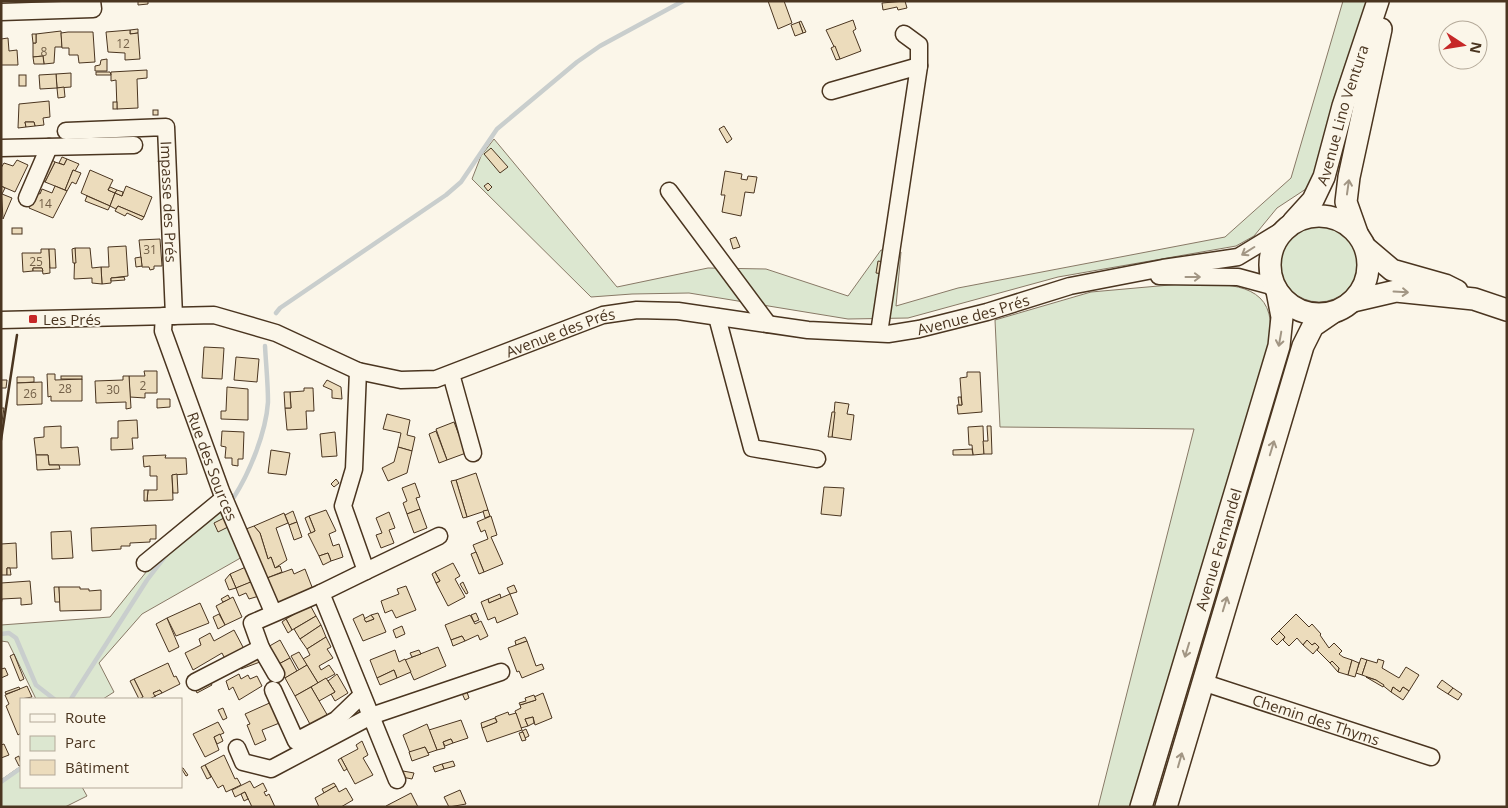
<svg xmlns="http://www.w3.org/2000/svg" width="1508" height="808" font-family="'Open Sans',sans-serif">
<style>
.green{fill:#dce7d0;stroke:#887966}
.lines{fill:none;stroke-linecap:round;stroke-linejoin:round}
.stream{stroke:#c9cecd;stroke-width:4.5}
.building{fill:#ecdcbc;stroke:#4a3520}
.minor-casing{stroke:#4a3520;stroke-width:19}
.major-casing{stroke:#4a3520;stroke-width:24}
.minor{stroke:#fbf6e9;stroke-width:16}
.major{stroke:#fbf6e9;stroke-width:21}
.wall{stroke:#4a3520;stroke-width:2.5}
.oneway{stroke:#a29684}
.poi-dot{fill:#c62828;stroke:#fbf6e9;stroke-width:2}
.labels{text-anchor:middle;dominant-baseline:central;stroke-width:4;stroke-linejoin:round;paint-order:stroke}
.number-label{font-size:12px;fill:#725f47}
.street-label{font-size:15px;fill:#4a3520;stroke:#fbf6e9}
.poi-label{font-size:15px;fill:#4a3520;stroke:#fbf6e9;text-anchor:start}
</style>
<rect width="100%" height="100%" fill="#fbf6e9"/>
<g class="green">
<polygon points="1343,1 1370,1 1312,185 1277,208 1254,236 1236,246 1058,277 908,318 848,319 689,293 632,294 591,297 472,179 481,156 494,139 617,287 708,268 766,269 848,296 881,250 901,252 896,306 958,288 1225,237 1291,178"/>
<circle cx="1319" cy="263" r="39"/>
<path d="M 1181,284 C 1209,285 1260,278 1269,314 C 1271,321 1270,330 1271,337 L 1134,807 L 1098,807 L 1194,429 L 1000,427 L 995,320 L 1091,292 Z"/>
<polygon points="222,504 244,556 142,614 99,663 114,692 103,699 36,699 8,642 1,641 1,625 110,617 159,556"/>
<polygon points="21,766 21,787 82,787 87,796 65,807 1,807 1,780"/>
</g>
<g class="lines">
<g class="stream">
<polyline points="276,313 280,308 446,195 461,182 497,129 577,62 600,46 683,1"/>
<path d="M 234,497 C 250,472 266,432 268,402 C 268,383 266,365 265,346"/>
<polyline points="1,634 9,633 16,638 36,685 54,699"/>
<polyline points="71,699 147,580 167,554"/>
<polyline points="1,782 21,768"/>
</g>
</g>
<g class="building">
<polygon points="138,1 148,1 148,4 138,5"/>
<polygon points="768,1 784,1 792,23 778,29"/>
<polygon points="905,1 907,8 898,10 897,7 883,10 882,3"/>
<polygon points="853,20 856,29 853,31 861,51 840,59 826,30"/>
<polygon points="801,21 806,32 803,33 799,22"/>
<polygon points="799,22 803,33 795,36 791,25"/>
<polygon points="138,29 138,33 130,34 130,30"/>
<polygon points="130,30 130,34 138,33 140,59 125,60 125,53 108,52 106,32"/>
<polygon points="61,31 62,47 55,47 54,63 44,64 43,56 33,57 33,43 36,43 36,34"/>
<polygon points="68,32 93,32 95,62 79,63 78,55 69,55 69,48 62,48 61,33"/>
<polygon points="32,34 36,34 36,43 33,43"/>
<polygon points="8,38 9,51 17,50 18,65 1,65 1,39"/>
<polygon points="835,46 840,59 836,60 831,48"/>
<polygon points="43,56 44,64 34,64 33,57"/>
<polygon points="107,59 107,71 95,71 95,66 100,65 101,60"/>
<polygon points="147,70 147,78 137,79 138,108 117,109 116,80 111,81 111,72"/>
<polygon points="96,72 110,72 111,75 96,75"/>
<polygon points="71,73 71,87 57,88 56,74"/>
<polygon points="56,74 57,88 40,89 39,75"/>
<rect x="19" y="75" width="7" height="11"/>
<polygon points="64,87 65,97 58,98 57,88"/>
<polygon points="49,101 50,117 43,118 44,125 35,126 34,122 25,122 26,127 18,128 19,104"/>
<rect x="113" y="102" width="4" height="7"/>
<rect x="153" y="110" width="5" height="5"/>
<polygon points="25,122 34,122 35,126 26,127"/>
<polygon points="724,126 732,139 727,143 719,129"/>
<polygon points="491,148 508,167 500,173 484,154"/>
<polygon points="62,157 67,159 64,165 59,163"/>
<polygon points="67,159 79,164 75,171 73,170 65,190 45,182 55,162 64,165"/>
<polygon points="17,160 28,165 15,192 1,186 1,168 4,163 13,166"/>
<polygon points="52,160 55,162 45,182 43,181"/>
<polygon points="73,170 81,173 76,184 72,182 67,191 65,190"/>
<polygon points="90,170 113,180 108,190 115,193 110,206 81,193"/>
<polygon points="725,171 742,174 741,179 747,180 748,176 757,177 754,193 745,192 741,216 722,212 725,195 721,195"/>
<polygon points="488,183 492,187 488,191 484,186"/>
<polygon points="1,186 5,188 2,194 12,198 3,219"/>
<polygon points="55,186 67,191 53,218 29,208 35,192 40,194 42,189 52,193"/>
<polygon points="126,186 152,197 144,217 118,206 116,209 110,206 115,193 122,196"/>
<polygon points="110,187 117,190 115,193 108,190"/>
<polygon points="117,190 123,192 122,196 115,193"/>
<polygon points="87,196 110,206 108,210 85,201"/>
<polygon points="118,206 144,217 142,220 127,213 125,216 115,211"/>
<rect x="12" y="228" width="10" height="6"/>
<polygon points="736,237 740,247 733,249 730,239"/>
<polygon points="160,239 162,266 154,266 154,269 150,270 149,267 142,267 139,240"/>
<polygon points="126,246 128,276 111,278 111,283 102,284 101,267 109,267 108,247"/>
<polygon points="75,248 90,248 92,268 101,267 102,284 92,283 92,278 74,279"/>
<polygon points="75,248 76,263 73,263 72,249"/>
<polygon points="41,249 49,249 50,273 43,274 42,268 33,268 33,271 23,272 22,253 41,253"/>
<polygon points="49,249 55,249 56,268 50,268"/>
<polygon points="141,257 142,266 136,267 135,258"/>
<polygon points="878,261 884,262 883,274 876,273"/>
<polygon points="33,268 42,268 43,271 33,271"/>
<polygon points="124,277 125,280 111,281 111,278"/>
<polygon points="204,347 224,348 222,379 202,378"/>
<polygon points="236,357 259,359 257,382 234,380"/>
<polygon points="144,371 157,371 157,393 145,393 145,398 130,397 129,376 145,376"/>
<polygon points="967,372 980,372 982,412 958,414 957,405 962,405 960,378 967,377"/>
<polygon points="47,374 55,374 55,380 82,379 82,401 51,401 51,396 48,397"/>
<rect x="61" y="376" width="21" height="3"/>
<polygon points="123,376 129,376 131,408 126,409 126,402 96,403 95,381 123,380"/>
<polygon points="17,377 34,377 34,382 17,383"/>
<polygon points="1,380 7,380 6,388 1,388"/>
<polygon points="327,380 341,387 342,399 332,398 332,390 323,386"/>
<polygon points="42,382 42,404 17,405 17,383"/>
<polygon points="227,387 248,389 248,420 221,419 221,411 226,411"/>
<polygon points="304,388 313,388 314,411 306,411 307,429 287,430 285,408 291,408 290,392 304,391"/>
<polygon points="284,392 290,392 291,408 285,408"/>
<polygon points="958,397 961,397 962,405 959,405"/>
<polygon points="157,399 170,399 170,407 157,408"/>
<polygon points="835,402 849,404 847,414 854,415 851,440 832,437"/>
<polygon points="1,408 4,408 1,428"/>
<polygon points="832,412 835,412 832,437 828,437"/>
<polygon points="387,414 410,420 407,435 415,437 412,451 398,447 401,433 383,429"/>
<polygon points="137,420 138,438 132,438 133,449 111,450 111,438 118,438 118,421"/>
<polygon points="454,422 466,453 447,460 436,429"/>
<polygon points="61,426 61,448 78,447 80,465 49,465 48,455 36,455 34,438 44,437 44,427"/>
<polygon points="983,426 984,454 973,455 972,445 969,445 968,427"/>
<polygon points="987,426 991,426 992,454 984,454 983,441 988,441"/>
<polygon points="222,431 244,432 243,459 238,459 238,466 232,465 232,458 225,458 226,447 221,446"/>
<polygon points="436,431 447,460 439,463 429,434"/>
<polygon points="335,432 337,456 322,457 320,434"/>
<polygon points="398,447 412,451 407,473 388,481 382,468 394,462"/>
<polygon points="972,449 973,455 953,455 953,450"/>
<polygon points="271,450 290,453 286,475 268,473"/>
<polygon points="36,455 48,455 49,465 59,465 60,469 37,470"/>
<polygon points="166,455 165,458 186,458 187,474 172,475 173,500 147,501 148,490 157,490 157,476 150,476 150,466 144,467 143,456"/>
<polygon points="476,473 488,510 467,517 456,480"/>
<polygon points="177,474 178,493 173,493 172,475"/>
<polygon points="336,479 339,483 334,487 331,484"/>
<polygon points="456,480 467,517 463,518 451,481"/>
<polygon points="415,483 420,497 416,498 420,509 407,514 403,503 407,501 402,488"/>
<polygon points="824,487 844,488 841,516 821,514"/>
<polygon points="144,490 148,490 147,501 144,501"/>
<polygon points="420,509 427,528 414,533 407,514"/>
<polygon points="326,510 336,531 329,534 333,546 339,544 343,557 331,561 328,553 319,556 308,534 315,531 309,516"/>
<polygon points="488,510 490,516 485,518 483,511"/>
<polygon points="293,511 297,522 289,525 285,515"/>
<polygon points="389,512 395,528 389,530 394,543 381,548 376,535 382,533 376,518"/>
<polygon points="284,513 288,523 276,528 287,560 275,568 271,557 268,559 260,533 254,526"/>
<polygon points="309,516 315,531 311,533 305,518"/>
<polygon points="491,516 497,535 491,537 503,564 484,572 473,545 488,539 485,530 481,532 477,522"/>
<polygon points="226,517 230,526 218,532 214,523"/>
<polygon points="297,522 302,537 294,540 289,525"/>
<polygon points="156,525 156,539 150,539 150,542 130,543 130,546 121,546 121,549 92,551 91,528"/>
<polygon points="254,526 260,533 268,559 271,557 275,568 280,566 282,572 267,578 246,529"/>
<polygon points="71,531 73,558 52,559 51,532"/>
<polygon points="16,543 17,568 7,568 7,575 1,575 1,544"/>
<polygon points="476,552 484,572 479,574 471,554"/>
<polygon points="328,553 331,561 323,565 319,556"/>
<polygon points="453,563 460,576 455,579 465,597 448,606 436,583 440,581 435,572"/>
<polygon points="248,566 254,581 236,588 230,574"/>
<polygon points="7,568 10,568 11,575 7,575"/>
<polygon points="292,569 294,574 305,569 312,587 301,595 277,605 267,578"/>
<polygon points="435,572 440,581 436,583 432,574"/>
<polygon points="230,574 236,588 229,590 225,580"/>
<polygon points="30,581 32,604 21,605 21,598 2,599 1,606 1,583"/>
<polygon points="253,581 259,596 249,599 246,593 239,596 236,588"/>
<polygon points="463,582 468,593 466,594 460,584"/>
<polygon points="514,585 517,592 510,594 507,588"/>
<polygon points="406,586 416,610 396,618 392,610 385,613 381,601 399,594 397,589"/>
<polygon points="54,587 59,587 60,602 55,602"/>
<polygon points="59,587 80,587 80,589 89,589 89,591 101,590 101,610 60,611"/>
<polygon points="500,594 501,598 489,603 488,599"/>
<polygon points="510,594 518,614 497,623 495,617 488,620 481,602 488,599 489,603"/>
<polygon points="228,595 230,599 223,602 221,599"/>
<polygon points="233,597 242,617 225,625 216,606"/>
<polygon points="200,603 209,623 176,636 167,618"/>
<polygon points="310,605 316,616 292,630 286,619"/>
<polygon points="378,613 386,632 363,641 353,619 363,614 366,622 374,619 371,615"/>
<polygon points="476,613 479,620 474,622 471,615"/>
<polygon points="219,614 225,625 218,629 213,617"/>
<polygon points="1296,614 1309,627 1312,624 1321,634 1320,635 1329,648 1334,643 1342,651 1339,654 1343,657 1352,660 1348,675 1338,672 1339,668 1332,661 1330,663 1317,650 1319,647 1315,643 1312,645 1307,640 1303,645 1297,638 1289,646 1283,640 1285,637 1279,631"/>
<polygon points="371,615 374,619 366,622 364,619"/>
<polygon points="470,615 475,624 481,621 488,636 480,640 478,635 465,641 462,636 451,640 445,625"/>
<polygon points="316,616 321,625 300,639 294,629"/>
<polygon points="167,618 179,647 169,652 156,624"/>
<polygon points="286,619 292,630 288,633 282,622"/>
<polygon points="321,625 326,637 307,649 300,639"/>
<polygon points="402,626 405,634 396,638 393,630"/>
<polygon points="234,630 244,649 225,659 222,653 193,670 185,653 201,645 199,639 210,633 214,641"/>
<polygon points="1279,631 1285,637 1277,645 1271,639"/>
<polygon points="462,636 465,641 453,646 451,640"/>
<polygon points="326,637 331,647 327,649 333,658 319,666 321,670 329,665 335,674 318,683 303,659 310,655 307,649"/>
<polygon points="525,637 527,641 516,645 515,641"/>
<polygon points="280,640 290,658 277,665 266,648"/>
<polygon points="1307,640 1312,645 1315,643 1319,647 1313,654 1303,645"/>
<polygon points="527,641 536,666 542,664 544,669 522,678 519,671 517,672 508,648"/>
<polygon points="438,647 446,666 414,680 405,660"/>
<polygon points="395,650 399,662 405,659 411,672 397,678 394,670 377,678 370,660"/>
<polygon points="419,650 421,654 412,657 410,653"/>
<polygon points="299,652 307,665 299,670 291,656"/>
<polygon points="14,654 24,679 20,681 10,656"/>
<polygon points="257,655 260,662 241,669 239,662"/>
<polygon points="290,658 297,671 285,678 277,665"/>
<polygon points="1361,658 1367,660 1362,675 1356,673"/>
<polygon points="1378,659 1384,661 1382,668 1399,678 1406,667 1419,675 1409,691 1403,687 1400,692 1393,687 1391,692 1376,680 1362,675 1367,660 1377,663"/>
<polygon points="1352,660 1359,663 1355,677 1348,675"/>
<polygon points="1332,661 1339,668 1338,672 1330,663"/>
<polygon points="168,663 174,677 176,676 180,684 162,693 160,690 153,693 156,696 149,699 139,699 143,697 134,679"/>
<polygon points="307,665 318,683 295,696 285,678"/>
<polygon points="5,668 8,675 1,678 1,669"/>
<polygon points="394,670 397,678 380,685 377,678"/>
<polygon points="239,674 241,679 248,675 250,679 257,676 262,686 239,700 233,687 229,690 226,681"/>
<polygon points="337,674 348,693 335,701 331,694 335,692 328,681"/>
<polygon points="1366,677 1376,680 1384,685 1383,687"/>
<polygon points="208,678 212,685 197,693 194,686"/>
<polygon points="326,678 335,692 319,701 311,687"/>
<polygon points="134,679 143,697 139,699 130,681"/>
<polygon points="1442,680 1453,688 1448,694 1437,687"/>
<polygon points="27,686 32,697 21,699 21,733 18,735 6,706 9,704 5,695"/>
<polygon points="19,687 20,689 6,694 5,692"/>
<polygon points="311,687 329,718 312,728 295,696"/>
<polygon points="1393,687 1400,692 1403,687 1409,691 1403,700 1391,692"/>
<polygon points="1453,688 1462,694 1458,700 1448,694"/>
<polygon points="466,689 469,698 465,700 461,691"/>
<polygon points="160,690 162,693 155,696 153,693"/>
<polygon points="543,693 552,718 535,725 533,717 525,719 528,726 521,728 515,711 521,708 520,705 536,700 534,697"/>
<polygon points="534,695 536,700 520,705 519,703 526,701 525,698"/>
<polygon points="274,701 282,722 262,730 266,740 255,745 247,725 250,724 245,714"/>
<polygon points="223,708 227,718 223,720 218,710"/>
<polygon points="508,712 509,715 516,713 522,730 487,742 482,728 497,722 495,717"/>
<polygon points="533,717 534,723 528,726 525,719"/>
<polygon points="495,718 497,722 482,728 481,723"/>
<polygon points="461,720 468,738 453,743 451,739 443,742 445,748 437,750 429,730"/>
<polygon points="218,722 224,733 214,737 219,750 205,757 193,734"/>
<polygon points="427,724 437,750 428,753 425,747 410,753 403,735"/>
<polygon points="526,729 529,736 525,738 522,731"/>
<polygon points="523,732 526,740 522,741 519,733"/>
<polygon points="220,734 223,741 217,744 214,737"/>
<polygon points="451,739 453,743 445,746 443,742"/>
<polygon points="362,741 368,755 363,758 373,775 355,784 341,758 358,749 356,745"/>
<polygon points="4,744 9,755 1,758 1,745"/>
<polygon points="425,747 429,755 412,761 409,752"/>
<polygon points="224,755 235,779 237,778 241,785 226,792 223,785 218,788 205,765"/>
<polygon points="19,756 21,765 19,766 15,758"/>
<polygon points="341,758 347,769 344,771 338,760"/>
<polygon points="453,761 455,766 444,769 442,764"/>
<polygon points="442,764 444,769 435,772 433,767"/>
<polygon points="205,765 211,777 207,779 201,767"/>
<polygon points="181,768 183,768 188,775 186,776"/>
<polygon points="403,771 414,773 412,779 402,777"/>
<polygon points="250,781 254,788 263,783 267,791 264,792 266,796 269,794 275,807 252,807 245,792 235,797 232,790"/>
<polygon points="334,783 336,786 324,793 322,789"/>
<polygon points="336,786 339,792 346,788 353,800 341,807 319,807 315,798"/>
<polygon points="460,790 466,804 449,807 444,797"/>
<polygon points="245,792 248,799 244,801 241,794"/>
<polygon points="411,793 418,807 387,807 386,806"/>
</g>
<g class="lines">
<g class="minor-casing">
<g id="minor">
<polyline points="1,12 93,9 92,1"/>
<polyline points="904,34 919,45 919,66"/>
<polyline points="831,91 919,66 879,333"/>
<path id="s1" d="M 66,131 L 166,127 L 174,316"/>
<polyline points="1,148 134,145"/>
<polyline points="669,191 768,324"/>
<polyline points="27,198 49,147"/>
<polyline points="1159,276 1238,277 1275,287"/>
<path id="s2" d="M 164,316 L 163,331 L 221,491 L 273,612"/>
<polyline points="717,317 752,448 817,459"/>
<path id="s3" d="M 1,320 L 214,315 L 276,333 L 358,371 L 401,380 L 436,379 L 603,315 L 637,310 L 678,311 L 808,330 L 888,334 L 919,329 L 987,312 L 1070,286 L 1163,268 L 1238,257 L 1289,226"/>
<polyline points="358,371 354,469 343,506 366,571 321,593 397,780"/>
<polyline points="451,374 473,453"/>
<polyline points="145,563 224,498"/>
<polyline points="366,571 439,536"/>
<polyline points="261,648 276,674"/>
<polyline points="195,682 261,648 252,623 321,593"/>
<path id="s4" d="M 1202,682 L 1431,757"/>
<polyline points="273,690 296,741 336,720 362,695"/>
<polyline points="237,748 243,762 271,769 371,716 501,672"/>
</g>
</g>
<g class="major-casing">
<g id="major">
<circle cx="1319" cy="265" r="49"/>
<path id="s5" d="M 1293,222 L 1313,200 L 1324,177 L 1343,106 L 1378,1"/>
<polyline points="1357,233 1346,202 1349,177 1381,29"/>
<polyline points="1366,248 1392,270 1445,285 1457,291"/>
<polyline points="1353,301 1396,291 1474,299 1507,310"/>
<path id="s6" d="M 1141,807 L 1279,346 L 1282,317 L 1277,291"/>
<polyline points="1166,807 1303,346 1313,326 1332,313"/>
</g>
</g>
<use href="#minor" class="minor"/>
<use href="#major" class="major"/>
<polyline class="wall" points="1,440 17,335"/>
</g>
<defs><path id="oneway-shaft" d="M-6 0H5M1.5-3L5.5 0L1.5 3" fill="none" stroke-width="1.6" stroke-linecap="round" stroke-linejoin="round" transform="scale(1.25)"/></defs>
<g class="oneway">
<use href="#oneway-shaft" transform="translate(1348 187) rotate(-82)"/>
<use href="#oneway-shaft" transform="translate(1248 251) rotate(148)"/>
<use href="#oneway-shaft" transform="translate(1193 277)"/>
<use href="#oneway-shaft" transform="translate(1401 292) rotate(3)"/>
<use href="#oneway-shaft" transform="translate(1280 339) rotate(100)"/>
<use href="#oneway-shaft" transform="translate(1272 448) rotate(-73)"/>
<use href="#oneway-shaft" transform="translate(1225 604) rotate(-73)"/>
<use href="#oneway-shaft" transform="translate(1187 650) rotate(107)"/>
<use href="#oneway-shaft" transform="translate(1180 760) rotate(-74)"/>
</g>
<rect class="poi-dot" x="28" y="314" width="10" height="10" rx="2.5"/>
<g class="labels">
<g class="number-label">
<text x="123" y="43">12</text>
<text x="44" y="51">8</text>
<text x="45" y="203">14</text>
<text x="150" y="249">31</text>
<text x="36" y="261">25</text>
<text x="143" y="385">2</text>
<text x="65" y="388">28</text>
<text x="113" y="389">30</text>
<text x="30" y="393">26</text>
</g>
<g class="street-label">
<text stroke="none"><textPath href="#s5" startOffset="120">Avenue Lino Ventura</textPath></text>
<text stroke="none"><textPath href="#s1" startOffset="175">Impasse des Prés</textPath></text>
<text stroke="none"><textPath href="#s3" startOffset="1000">Avenue des Prés</textPath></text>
<text stroke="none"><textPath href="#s3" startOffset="580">Avenue des Prés</textPath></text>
<text stroke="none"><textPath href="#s2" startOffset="159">Rue des Sources</textPath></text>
<text stroke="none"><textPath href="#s6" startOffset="269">Avenue Fernandel</textPath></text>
<text stroke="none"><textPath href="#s4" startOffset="120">Chemin des Thyms</textPath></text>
</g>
<g class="poi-label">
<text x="43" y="319">Les Prés</text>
</g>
</g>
<rect width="1508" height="808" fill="none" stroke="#4a3520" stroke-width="5"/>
<rect x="20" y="698" width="162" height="90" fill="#fbf6e9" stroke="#b4a999"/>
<rect x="30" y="714" width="25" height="8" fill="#fbf6e9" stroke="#b4a999"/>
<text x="65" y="723" font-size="15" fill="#4a3520">Route</text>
<rect x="30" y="736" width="25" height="15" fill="#dce7d0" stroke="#b4a999"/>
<text x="65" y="748" font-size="15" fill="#4a3520">Parc</text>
<rect x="30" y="760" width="25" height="15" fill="#ecdcbc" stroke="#b4a999"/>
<text x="65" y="773" font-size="15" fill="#4a3520">Bâtiment</text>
<g transform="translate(1463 45) rotate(102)"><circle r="24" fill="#fbf6e9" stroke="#b4a999"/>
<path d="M0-4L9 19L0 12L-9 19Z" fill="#c62828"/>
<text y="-8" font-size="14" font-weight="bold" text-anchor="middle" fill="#4a3520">N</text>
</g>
</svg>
